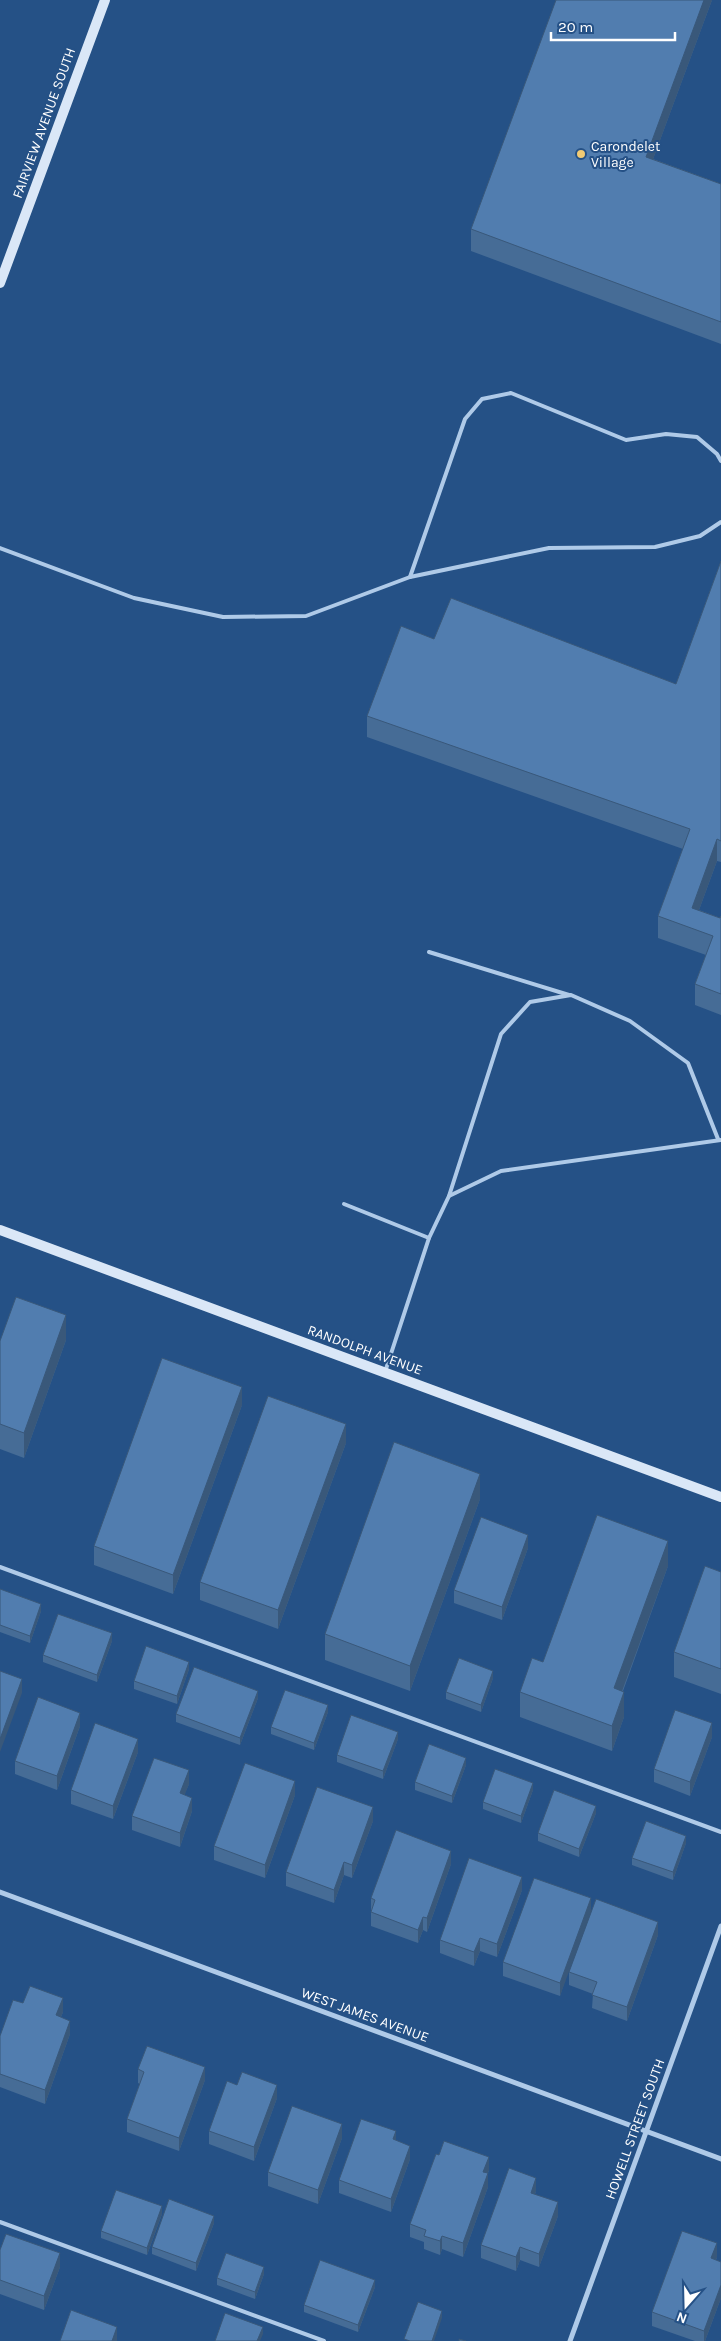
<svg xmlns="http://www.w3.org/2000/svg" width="721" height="2341" font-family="Karla,sans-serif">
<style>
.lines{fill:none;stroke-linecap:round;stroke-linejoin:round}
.lane{stroke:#afcae8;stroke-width:4}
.street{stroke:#afcae8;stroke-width:5}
.secondary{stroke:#dae7f7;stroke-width:10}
.wall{fill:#466c96}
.shaded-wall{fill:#39587a}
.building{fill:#517daf;stroke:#39587a}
.poi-dot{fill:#f2cb74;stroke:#255186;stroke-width:2}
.labels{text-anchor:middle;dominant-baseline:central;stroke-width:4;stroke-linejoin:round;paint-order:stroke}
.street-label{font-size:14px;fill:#fff;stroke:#255186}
.poi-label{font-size:14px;fill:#fff;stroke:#255186;text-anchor:start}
</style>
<rect width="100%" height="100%" fill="#255186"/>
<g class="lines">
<g class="lane">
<polyline points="0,548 134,598 223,617 306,616 410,577 549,548 655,547 700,536 721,522"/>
<polyline points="410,577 465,419 482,399 511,393 626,440 666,434 697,437 717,454 721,461"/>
<polyline points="429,952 569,995"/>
<polyline points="449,1196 501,1034 530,1002 571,995 630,1021 688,1063 718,1139"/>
<polyline points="344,1204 429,1238"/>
<polyline points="385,1372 429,1238 449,1196 501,1171 721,1140"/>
<polyline points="0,1567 721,1832"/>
<polyline points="0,2222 324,2341"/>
</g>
<g class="street">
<polyline points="0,1892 721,2159"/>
<polyline points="570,2341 721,1926"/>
</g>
<g class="secondary">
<polyline points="0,283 105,0"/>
<polyline points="0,1230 721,1497"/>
</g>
</g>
<g class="wall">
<polygon points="712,0 653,159 721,184 721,344 471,251 471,229"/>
<polygon points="721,561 721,862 717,861 699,910 720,918 721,916 721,1015 695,1005 695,984 706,955 658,938 658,916 683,849 367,737 367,716 434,639 676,684"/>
<polygon points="66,1340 24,1458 0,1449 0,1341"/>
<polygon points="242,1405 173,1594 94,1565 94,1546"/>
<polygon points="346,1443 278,1629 200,1600 200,1582"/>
<polygon points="480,1499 410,1691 325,1660 325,1634"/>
<polygon points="528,1548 502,1620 454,1603 454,1590"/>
<polygon points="668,1566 623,1691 624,1717 612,1751 520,1717 520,1692 543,1662"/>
<polygon points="721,1572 721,1694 674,1677 674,1652"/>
<polygon points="0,1589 41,1611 30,1643 0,1632"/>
<polygon points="112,1641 97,1682 43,1662 43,1655"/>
<polygon points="189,1669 177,1704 134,1689 134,1681"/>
<polygon points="493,1678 481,1712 446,1699 446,1692"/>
<polygon points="258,1698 240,1745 176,1722 176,1714"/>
<polygon points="328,1712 314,1750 271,1734 271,1727"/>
<polygon points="80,1726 57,1790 15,1774 15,1761"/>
<polygon points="712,1737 690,1796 654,1782 654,1769"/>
<polygon points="398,1739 383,1779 337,1762 337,1755"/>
<polygon points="138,1752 113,1819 71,1804 71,1790"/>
<polygon points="466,1765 452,1803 415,1790 415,1782"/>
<polygon points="189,1784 184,1795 192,1811 180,1847 132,1830 132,1816"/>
<polygon points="533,1790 521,1823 483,1809 483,1802"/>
<polygon points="295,1795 265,1878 214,1860 214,1846"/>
<polygon points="596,1813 579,1857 538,1841 538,1833"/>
<polygon points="373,1821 352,1878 344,1875 334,1903 286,1886 286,1872"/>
<polygon points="686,1843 673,1880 632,1865 632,1858"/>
<polygon points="451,1864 427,1932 423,1930 418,1943 371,1926 371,1898"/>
<polygon points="522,1890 497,1957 480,1951 474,1966 440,1953 440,1940"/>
<polygon points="591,1898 560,1996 503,1976 503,1962"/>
<polygon points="658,1935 627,2021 592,2008 593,1994 569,1985 569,1972"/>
<polygon points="23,2003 63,2012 61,2017 70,2034 45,2104 0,2087 0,2036"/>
<polygon points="138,2069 205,2080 179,2151 127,2132 127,2119 140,2084 138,2083"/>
<polygon points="277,2098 254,2161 209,2144 209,2131"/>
<polygon points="342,2138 318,2204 268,2186 268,2172"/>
<polygon points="410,2159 391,2212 339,2193 339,2180"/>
<polygon points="489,2170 488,2173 488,2187 463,2257 442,2249 440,2255 424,2249 424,2242 410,2237 410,2224"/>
<polygon points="536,2191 535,2194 558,2216 539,2267 520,2260 516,2271 481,2258 481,2245"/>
<polygon points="162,2214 147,2255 101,2238 101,2231"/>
<polygon points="214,2223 196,2271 152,2254 152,2247"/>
<polygon points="0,2250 60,2267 44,2310 0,2294"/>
<polygon points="717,2257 716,2260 721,2262 721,2298 705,2341 695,2341 652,2326 652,2312"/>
<polygon points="264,2274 255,2299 217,2285 217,2278"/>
<polygon points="375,2287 358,2332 304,2312 304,2305"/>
</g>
<g class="shaded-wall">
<polygon points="704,0 712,0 646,178 646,157"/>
<polygon points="717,839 717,861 692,929 692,908"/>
<polygon points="66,1315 66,1340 24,1458 24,1433"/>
<polygon points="242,1387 242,1405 173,1594 173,1575"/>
<polygon points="346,1424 346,1443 278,1629 278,1610"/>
<polygon points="480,1474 480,1499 410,1691 410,1666"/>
<polygon points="528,1535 528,1548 502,1620 502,1607"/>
<polygon points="668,1541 668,1566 614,1713 614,1688"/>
<polygon points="41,1604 41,1611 30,1643 30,1636"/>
<polygon points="112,1633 112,1641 97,1682 97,1675"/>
<polygon points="189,1662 189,1669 177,1704 177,1696"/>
<polygon points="493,1671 493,1678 481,1712 481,1705"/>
<polygon points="22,1679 22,1693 0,1752 0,1739"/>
<polygon points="258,1691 258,1698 240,1745 240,1738"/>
<polygon points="624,1692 624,1717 612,1751 612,1726"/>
<polygon points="328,1705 328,1712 314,1750 314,1743"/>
<polygon points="80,1713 80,1726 57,1790 57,1776"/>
<polygon points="712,1723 712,1737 690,1796 690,1782"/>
<polygon points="398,1732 398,1739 383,1779 383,1771"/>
<polygon points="138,1739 138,1752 113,1819 113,1806"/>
<polygon points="466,1758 466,1765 452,1803 452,1796"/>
<polygon points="189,1770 189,1784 180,1807 180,1793"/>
<polygon points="295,1781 295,1795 265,1878 265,1865"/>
<polygon points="533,1783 533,1790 521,1823 521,1816"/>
<polygon points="192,1798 192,1811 180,1847 180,1833"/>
<polygon points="596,1806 596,1813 579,1857 579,1849"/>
<polygon points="373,1807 373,1821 352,1878 352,1865"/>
<polygon points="686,1836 686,1843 673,1880 673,1872"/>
<polygon points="451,1851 451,1864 427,1932 427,1918"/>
<polygon points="344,1862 344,1875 334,1903 334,1890"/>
<polygon points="522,1877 522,1890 497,1957 497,1944"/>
<polygon points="591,1898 591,1912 560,1996 560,1983"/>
<polygon points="423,1917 423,1930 418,1943 418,1930"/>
<polygon points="658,1922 658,1935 627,2021 627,2007"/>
<polygon points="480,1938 480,1951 474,1966 474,1952"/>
<polygon points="63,1998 63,2012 56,2029 56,2015"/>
<polygon points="70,2021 70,2034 45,2104 45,2090"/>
<polygon points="205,2067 205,2080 179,2151 179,2138"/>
<polygon points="277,2085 277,2098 254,2161 254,2147"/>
<polygon points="342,2124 342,2138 318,2204 318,2190"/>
<polygon points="396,2131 396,2145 393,2139"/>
<polygon points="410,2146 410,2159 391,2212 391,2199"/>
<polygon points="489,2157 489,2170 483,2185 483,2172"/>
<polygon points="488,2173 488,2187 463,2257 463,2243"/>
<polygon points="536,2178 536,2191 531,2206 531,2193"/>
<polygon points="558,2202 558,2216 539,2267 539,2254"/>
<polygon points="162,2206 162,2214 147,2255 147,2248"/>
<polygon points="214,2216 214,2223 196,2271 196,2263"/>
<polygon points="442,2236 442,2249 440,2255 440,2241"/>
<polygon points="717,2243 717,2257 711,2272 711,2258"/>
<polygon points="520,2247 520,2260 516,2271 516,2257"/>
<polygon points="60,2253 60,2267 44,2310 44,2296"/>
<polygon points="264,2267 264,2274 255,2299 255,2292"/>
<polygon points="375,2280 375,2287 358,2332 358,2325"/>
<polygon points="721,2285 721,2298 705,2341 704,2341 704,2331"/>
<polygon points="442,2311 442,2318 434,2341 432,2341"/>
<polygon points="117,2327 117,2341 112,2341"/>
<polygon points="263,2327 263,2334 260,2341 257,2341"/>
</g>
<g class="building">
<polygon points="556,0 704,0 646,157 721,184 721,322 471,229"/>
<polygon points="721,561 721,841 717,839 692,908 720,918 721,916 721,994 695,984 713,936 658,916 690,829 367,716 401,626 434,639 451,598 676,684"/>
<polygon points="16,1297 66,1315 24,1433 0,1424 0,1341"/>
<polygon points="162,1358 242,1387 173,1575 94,1546"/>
<polygon points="268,1396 346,1424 278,1610 200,1582"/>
<polygon points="394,1442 480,1474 410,1666 325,1634"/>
<polygon points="597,1515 668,1541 614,1688 624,1692 612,1726 520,1692 532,1658 543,1662"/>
<polygon points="481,1517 528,1535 502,1607 454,1590"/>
<polygon points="705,1566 721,1572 721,1669 674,1652"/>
<polygon points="0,1589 41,1604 30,1636 0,1625"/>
<polygon points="58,1614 112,1633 97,1675 43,1655"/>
<polygon points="146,1646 189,1662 177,1696 134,1681"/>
<polygon points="459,1658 493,1671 481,1705 446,1692"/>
<polygon points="194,1667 258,1691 240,1738 176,1714"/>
<polygon points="0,1671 22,1679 0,1739"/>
<polygon points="285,1690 328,1705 314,1743 271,1727"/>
<polygon points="38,1697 80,1713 57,1776 15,1761"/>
<polygon points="675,1710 712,1723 690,1782 654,1769"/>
<polygon points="351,1715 398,1732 383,1771 337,1755"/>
<polygon points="95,1723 138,1739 113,1806 71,1790"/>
<polygon points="429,1744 466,1758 452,1796 415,1782"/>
<polygon points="154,1758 189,1770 180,1793 192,1798 180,1833 132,1816"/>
<polygon points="245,1763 295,1781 265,1865 214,1846"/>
<polygon points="495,1769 533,1783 521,1816 483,1802"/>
<polygon points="317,1787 373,1807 352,1865 344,1862 334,1890 286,1872"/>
<polygon points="554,1790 596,1806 579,1849 538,1833"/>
<polygon points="646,1821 686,1836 673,1872 632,1858"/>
<polygon points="396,1830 451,1851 427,1918 423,1917 418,1930 371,1912 375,1900 371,1898"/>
<polygon points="469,1858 522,1877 497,1944 480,1938 474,1952 440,1940"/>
<polygon points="534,1878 591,1898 560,1983 503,1962"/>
<polygon points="596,1899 658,1922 627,2007 592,1995 597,1982 569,1972"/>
<polygon points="30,1986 63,1998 56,2015 70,2021 45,2090 0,2074 0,2036 13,2000 23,2003"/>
<polygon points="147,2046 205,2067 179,2138 127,2119 144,2072 138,2069"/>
<polygon points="242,2072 277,2085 254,2147 209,2131 227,2081 237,2085"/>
<polygon points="292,2106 342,2124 318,2190 268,2172"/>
<polygon points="361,2119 396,2131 393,2139 410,2146 391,2199 339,2180"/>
<polygon points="444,2141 489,2157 483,2172 488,2173 463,2243 442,2236 440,2241 424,2236 426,2230 410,2224 436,2154 439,2155"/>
<polygon points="509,2168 536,2178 531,2193 558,2202 539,2254 520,2247 516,2257 481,2245"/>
<polygon points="116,2190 162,2206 147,2248 101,2231"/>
<polygon points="169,2199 214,2216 196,2263 152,2247"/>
<polygon points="682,2231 717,2243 711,2258 721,2262 721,2285 704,2331 652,2312"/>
<polygon points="6,2234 60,2253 44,2296 0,2280 0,2250"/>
<polygon points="226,2253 264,2267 255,2292 217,2278"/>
<polygon points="320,2260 375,2280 358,2325 304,2305"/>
<polygon points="418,2302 442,2311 432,2341 410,2341 404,2339"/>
<polygon points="71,2310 117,2327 112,2341 60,2341"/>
<polygon points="225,2313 263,2327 257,2341 215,2341"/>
<polygon points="459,2339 466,2341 459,2341"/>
</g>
<circle class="poi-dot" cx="581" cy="154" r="5"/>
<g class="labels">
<g class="street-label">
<text transform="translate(44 123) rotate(-70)">FAIRVIEW AVENUE SOUTH</text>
<text transform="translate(365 1350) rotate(20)">RANDOLPH AVENUE</text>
<text transform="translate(365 2015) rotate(20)">WEST JAMES AVENUE</text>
<text transform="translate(635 2129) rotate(-70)">HOWELL STREET SOUTH</text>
</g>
<g class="poi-label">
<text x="591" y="146">Carondelet<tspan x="591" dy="16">Village</tspan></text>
</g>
</g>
<g transform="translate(686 2306) rotate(200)" stroke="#255186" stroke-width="4" paint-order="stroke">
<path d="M0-4L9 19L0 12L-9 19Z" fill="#ffffff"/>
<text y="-8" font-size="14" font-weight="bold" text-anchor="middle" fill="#ffffff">N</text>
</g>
<path d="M551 32v8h124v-8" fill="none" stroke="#ffffff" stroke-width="2.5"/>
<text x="558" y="32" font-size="15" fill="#ffffff" stroke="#255186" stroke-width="4" paint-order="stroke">20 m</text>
</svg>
